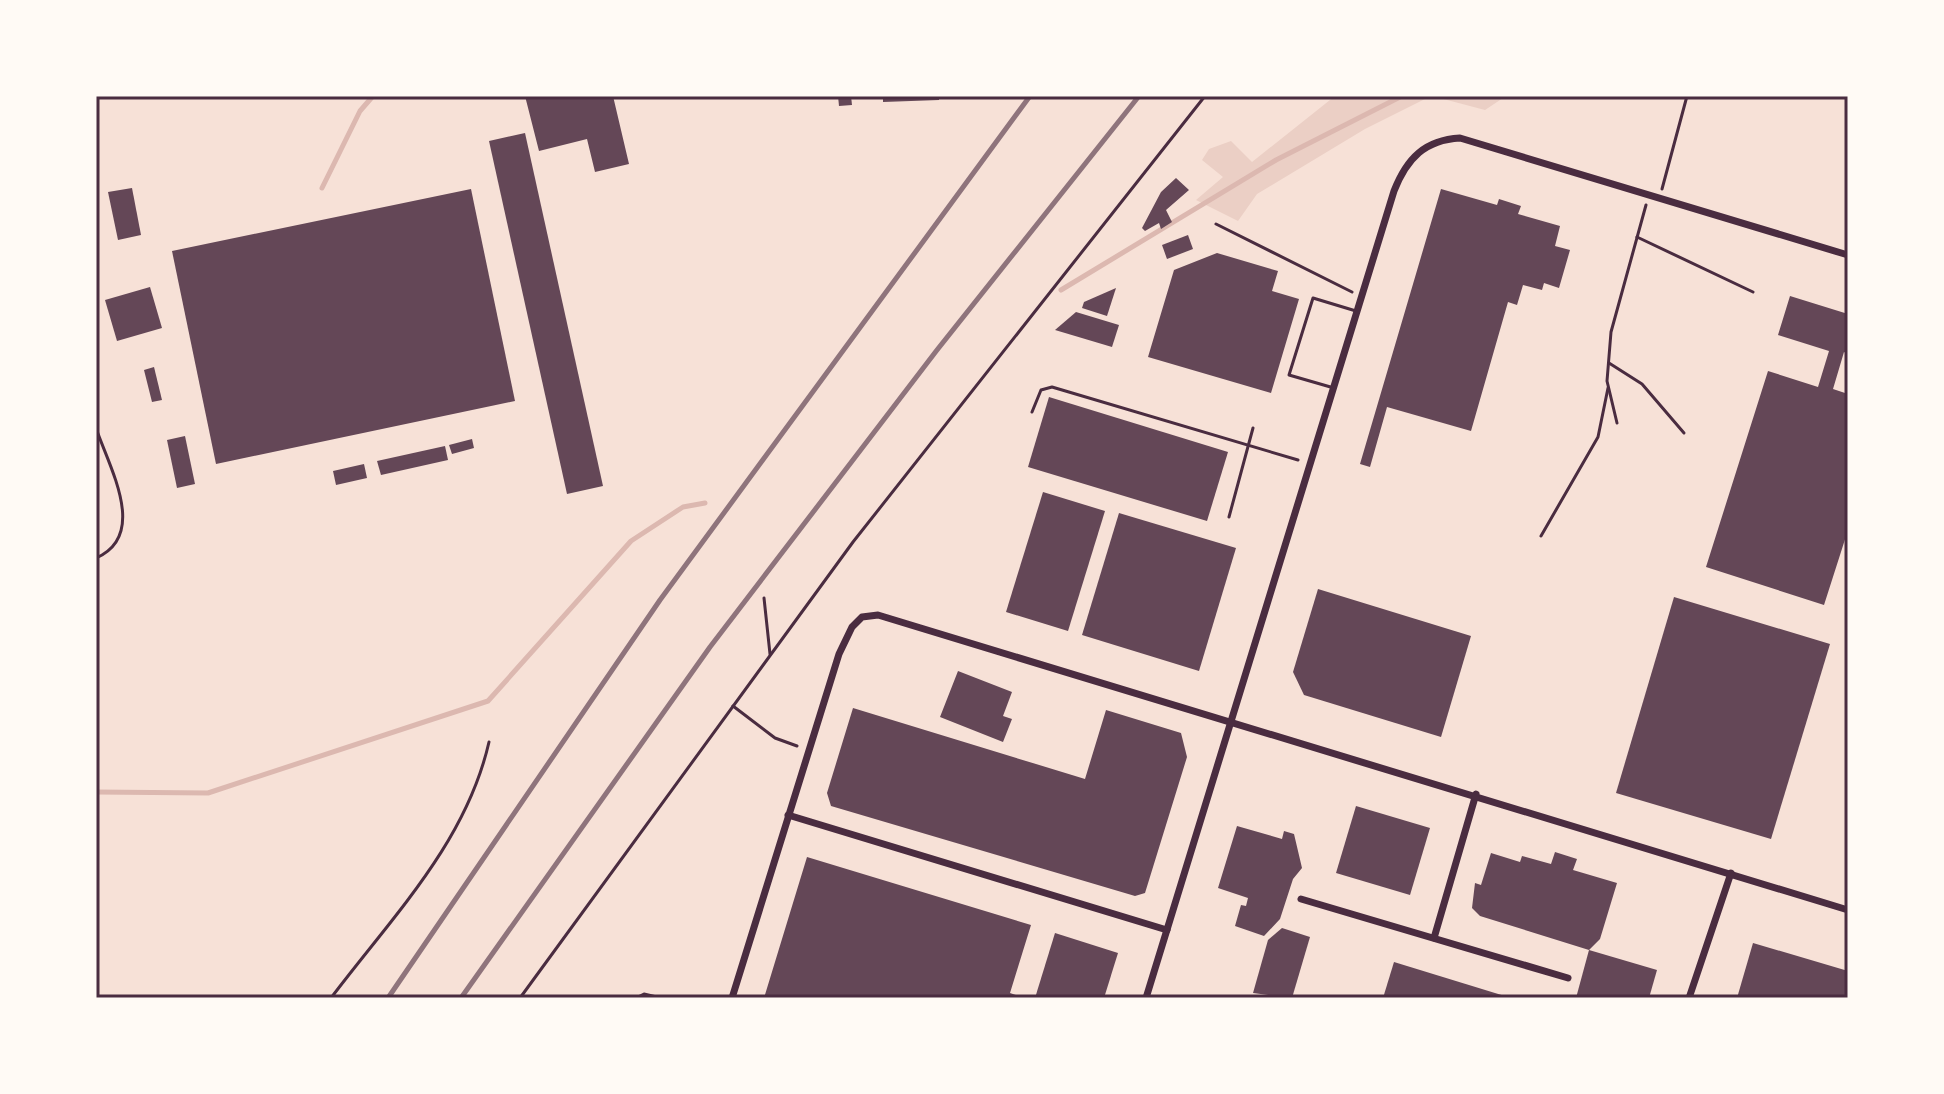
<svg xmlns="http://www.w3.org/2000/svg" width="1944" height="1094" font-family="'Sofia Sans Condensed',sans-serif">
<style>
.green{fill:#ebcfc5}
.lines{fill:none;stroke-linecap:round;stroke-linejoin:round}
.stream{stroke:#dcb8b0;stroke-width:5}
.building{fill:#644757}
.path{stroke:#4a2c40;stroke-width:3}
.service{stroke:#4a2c40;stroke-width:3}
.minor{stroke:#4a2c40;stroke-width:7}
.rail{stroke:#8f747c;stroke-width:5}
.neatline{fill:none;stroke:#4a2c40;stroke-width:3}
</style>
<rect width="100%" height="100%" fill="#f7e1d7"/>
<g class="green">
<polygon points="1335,96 1431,96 1365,129 1257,194 1238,221 1196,200 1223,177 1202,160 1209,149 1231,141 1252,162"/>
<polygon points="1432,96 1506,96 1485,110"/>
</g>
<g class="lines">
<g class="stream">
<polyline points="322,188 360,111 373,96"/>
<polyline points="1061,290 1276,160 1402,96"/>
<polyline points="96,792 208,793 488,701 631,541 683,507 705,503"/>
</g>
</g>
<g class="building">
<polygon points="525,96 613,96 629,164 595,172 587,139 539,151"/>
<polygon points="838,96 851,96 852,105 839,106"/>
<polygon points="883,96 939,96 939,100 883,102"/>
<polygon points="525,133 603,486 567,494 489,141"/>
<polygon points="1176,178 1189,190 1166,210 1172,222 1161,229 1159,223 1145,231 1142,228 1161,192"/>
<polygon points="132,188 141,235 118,240 108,192"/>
<polygon points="471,189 515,401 216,464 172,251"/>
<polygon points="1441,189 1497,205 1499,199 1521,206 1518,214 1560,226 1555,246 1570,250 1559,288 1544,283 1542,290 1523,285 1517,305 1508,302 1471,431 1387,407 1370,467 1360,464"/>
<polygon points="1188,235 1193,249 1167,259 1162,245"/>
<polygon points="1217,253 1278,271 1272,291 1299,299 1271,393 1148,357 1174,270"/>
<polygon points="150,287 162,328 117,341 105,300"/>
<polygon points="1116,288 1107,316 1082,308 1084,302"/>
<polygon points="1790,296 1848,314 1848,354 1844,352 1833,389 1848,394 1848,530 1824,605 1706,567 1768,371 1818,387 1829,351 1778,335"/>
<polygon points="1076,312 1119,325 1112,347 1055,330"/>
<polygon points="154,367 162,400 152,402 144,370"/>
<polygon points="1049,397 1228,452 1207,521 1028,467"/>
<polygon points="185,436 195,484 177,488 167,440"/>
<polygon points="472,439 474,448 452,454 449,445"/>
<polygon points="445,446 448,460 381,475 377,461"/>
<polygon points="364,464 367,478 336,485 333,471"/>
<polygon points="1043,492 1105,511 1068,631 1006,612"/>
<polygon points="1119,513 1236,548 1199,671 1082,635"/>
<polygon points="1318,589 1471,636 1441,737 1304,695 1293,672"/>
<polygon points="1674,597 1830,644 1771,839 1616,793"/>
<polygon points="958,671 1012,692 1003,716 1012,719 1003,742 940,717"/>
<polygon points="853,708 1085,779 1106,710 1181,733 1187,757 1145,893 1135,896 831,806 827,793"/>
<polygon points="1356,806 1430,828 1410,895 1336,873"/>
<polygon points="1237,826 1282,839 1284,831 1294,834 1302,868 1293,879 1280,919 1264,936 1235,926 1241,905 1246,906 1248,898 1218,888"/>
<polygon points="1555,852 1577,859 1573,870 1617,883 1600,939 1589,950 1480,916 1472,908 1475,883 1481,885 1491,853 1520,862 1522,856 1551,864"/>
<polygon points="807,857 1031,925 1010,993 1025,998 764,998"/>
<polygon points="1282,928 1310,937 1292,998 1253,993 1268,940"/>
<polygon points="1055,933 1118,953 1104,998 1035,998"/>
<polygon points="1753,943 1848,971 1848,998 1737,998"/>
<polygon points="1589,950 1657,970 1649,998 1576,998"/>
<polygon points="1394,962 1508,997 1508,998 1383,998"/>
</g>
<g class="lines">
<g class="path">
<polyline points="1662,189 1687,96"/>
<polyline points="1216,224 1352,292"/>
<polyline points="1637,237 1753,292"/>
<polyline points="1609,363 1642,384 1684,433"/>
<polyline points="1032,412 1041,390 1052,387 1298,460"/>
<polyline points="1617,423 1607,381 1611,332 1646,205"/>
<polyline points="1229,517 1253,428"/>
<polyline points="1541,536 1598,437 1608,388"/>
<polyline points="764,598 770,654"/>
<polyline points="733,706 775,738 797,746"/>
<path d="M 331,998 C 392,917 466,843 489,742"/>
<polyline points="520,998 853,542 1205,96"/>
<polyline points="636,998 644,994 661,998"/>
</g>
<g class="service">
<polyline points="1334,388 1289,375 1313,298 1356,311"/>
<path d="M 96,428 C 109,467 149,535 96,558"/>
</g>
<g class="minor">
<polyline points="788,815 1167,930"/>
<polyline points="1301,899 1568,978"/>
<polyline points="1434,938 1476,794"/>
<polyline points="732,998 839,654 852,627 862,617 878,615 1848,910"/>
<path d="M 1146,998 L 1394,191 C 1407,158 1425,140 1460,138 L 1848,255"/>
<polyline points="1689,998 1731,873"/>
</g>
<g class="rail">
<polyline points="388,998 660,600 1030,96"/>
<polyline points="461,998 710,647 937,350 1139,96"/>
</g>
</g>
<rect width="1944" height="1094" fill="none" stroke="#fffaf5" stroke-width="196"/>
<rect x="98" y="98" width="1748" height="898" class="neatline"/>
</svg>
